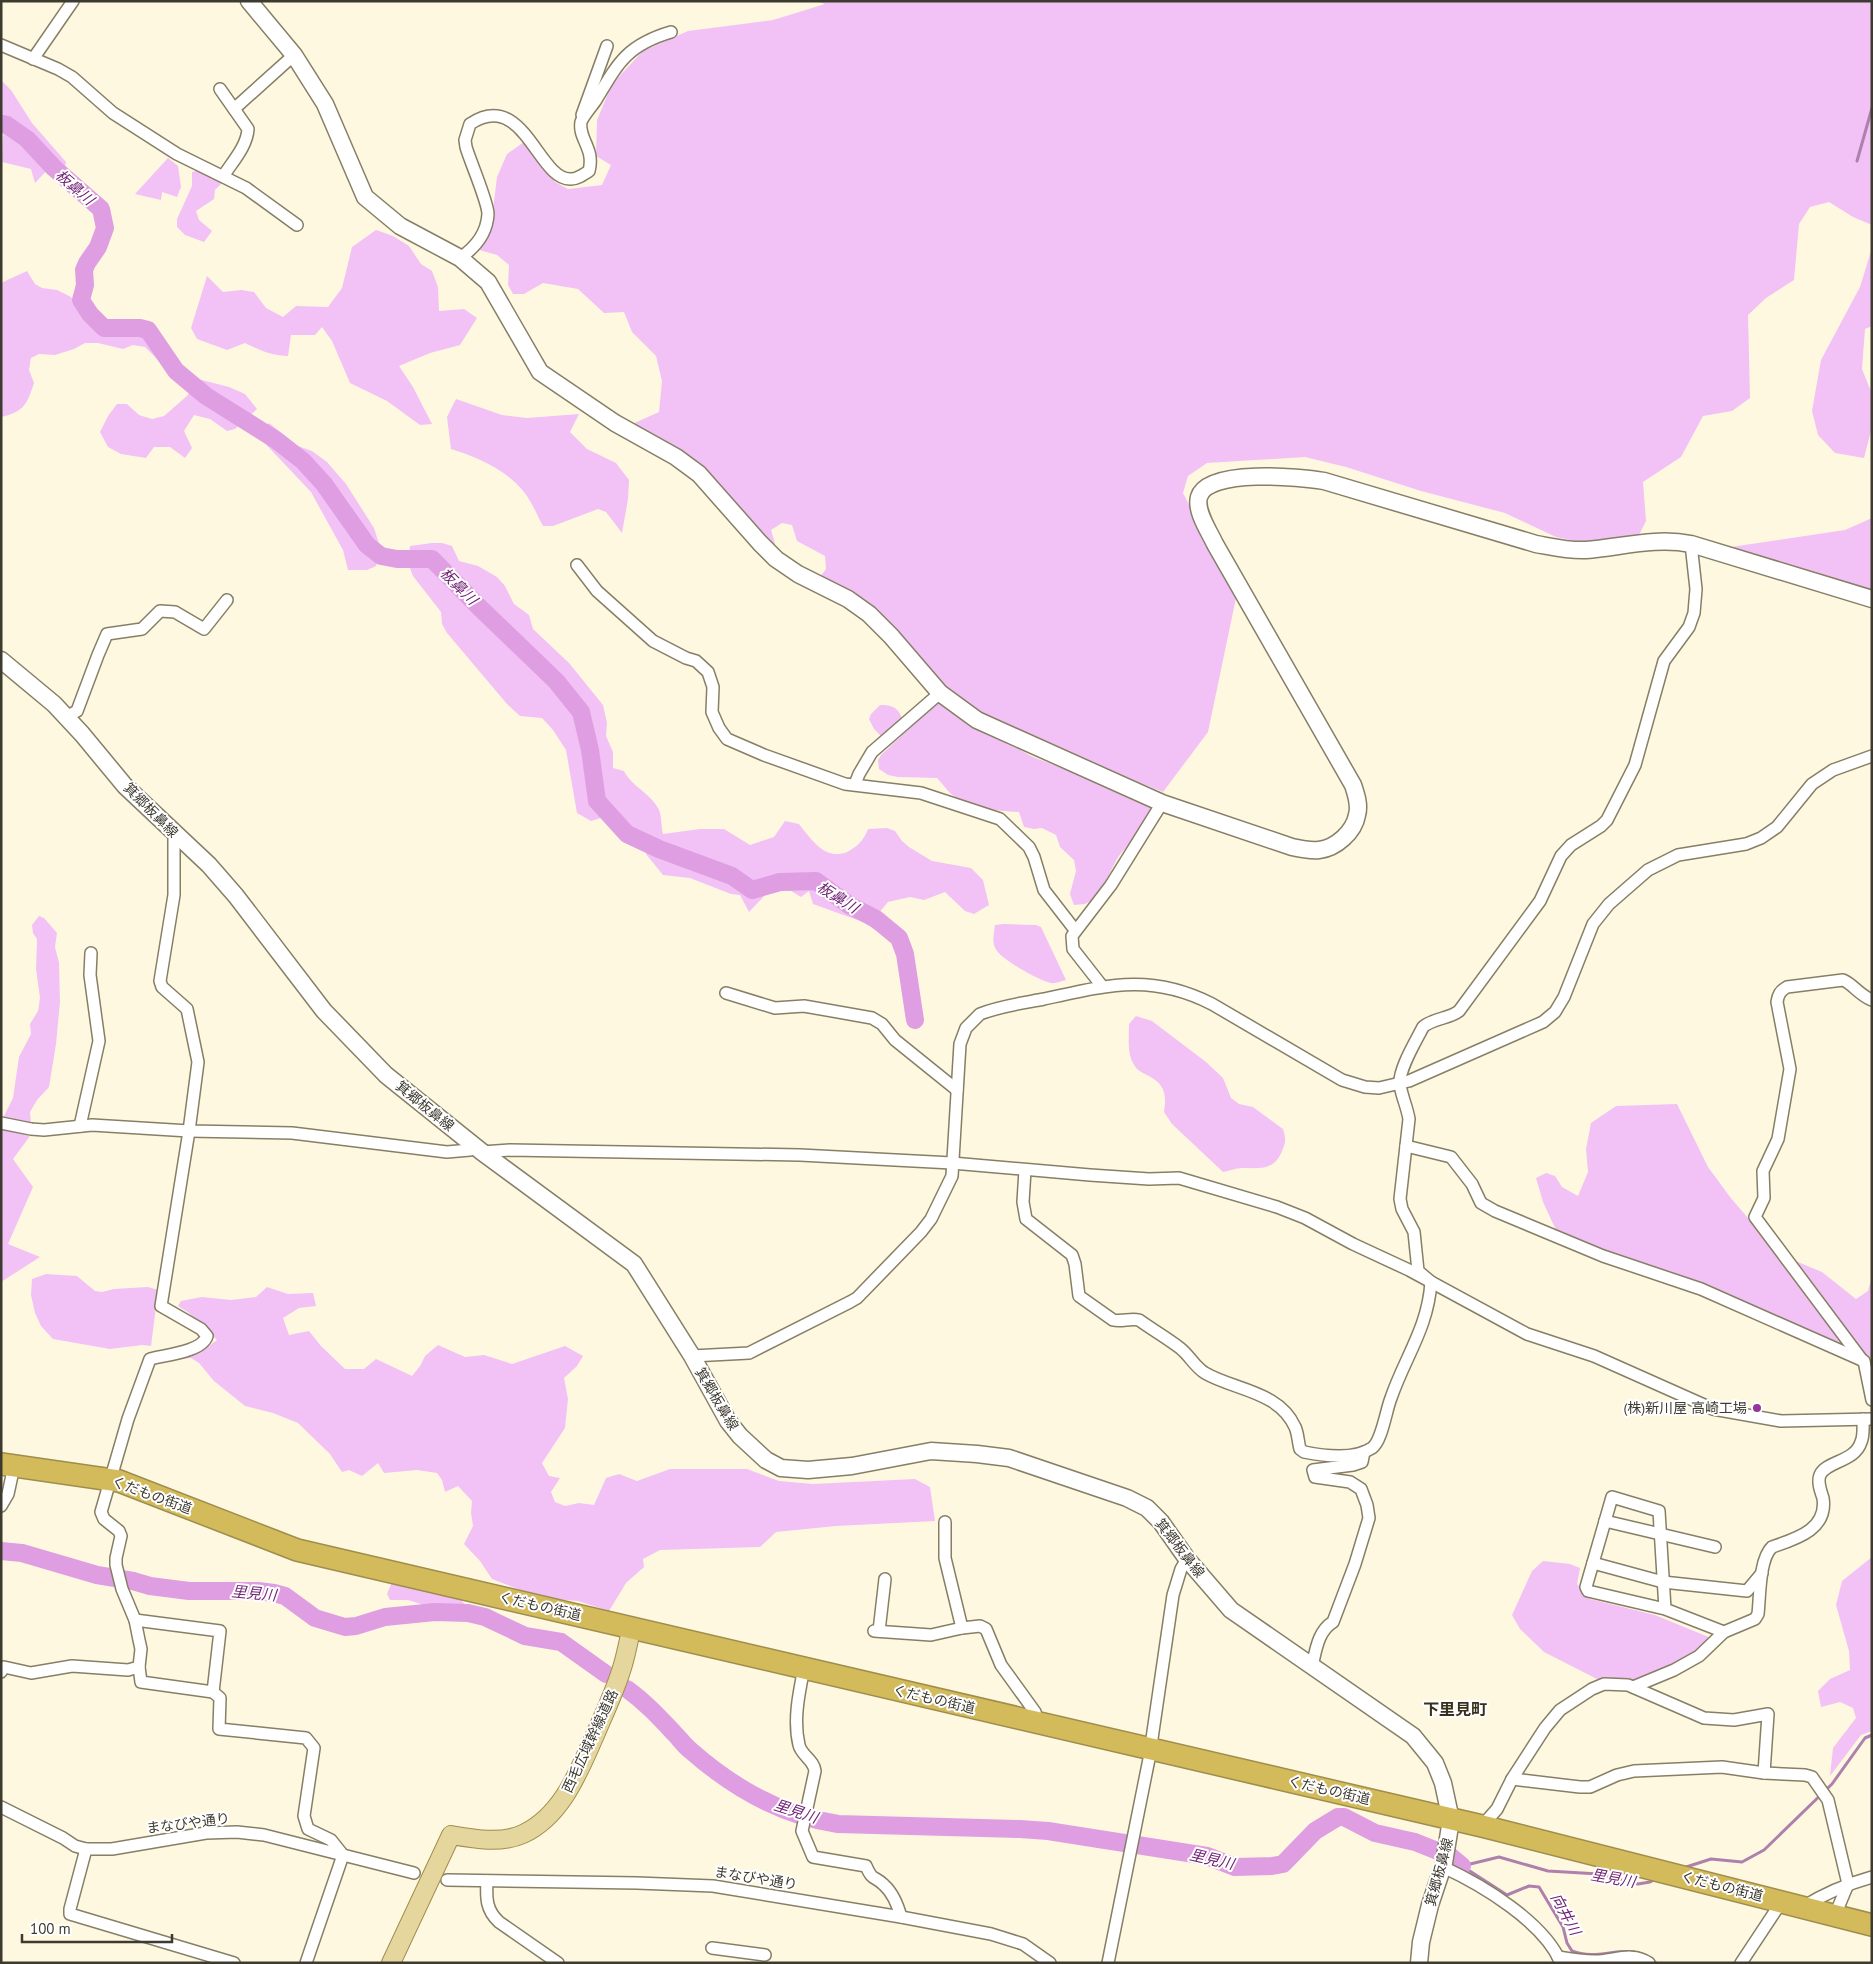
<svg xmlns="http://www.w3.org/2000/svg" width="1873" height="1964" font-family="'PT Sans','Noto Sans JP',sans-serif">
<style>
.green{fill:#f2c1f5}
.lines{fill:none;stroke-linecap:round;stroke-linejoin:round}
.stream{stroke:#ae80ac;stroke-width:3}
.river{stroke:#df9ee2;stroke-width:18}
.street-casing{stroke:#867f66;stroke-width:14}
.secondary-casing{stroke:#867f66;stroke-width:19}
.primary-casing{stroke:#9e8d4c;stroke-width:20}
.highway-casing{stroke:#9e8d4c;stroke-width:24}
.street{stroke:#fff;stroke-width:11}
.secondary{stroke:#fff;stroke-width:16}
.primary{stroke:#e5d69d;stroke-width:18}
.highway{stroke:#d3ba5b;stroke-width:21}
.poi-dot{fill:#95349c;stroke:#fff;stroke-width:2}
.labels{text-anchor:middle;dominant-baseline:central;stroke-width:4;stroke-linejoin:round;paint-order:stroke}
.street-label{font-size:14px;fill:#3d3a2f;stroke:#fff}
.poi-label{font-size:14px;fill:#3d3a2f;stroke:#fff;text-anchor:end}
.water-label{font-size:15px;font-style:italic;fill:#722677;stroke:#fff}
.quarter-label{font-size:16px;font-weight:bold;fill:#37311b;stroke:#fff}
</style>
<rect width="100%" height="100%" fill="#fef8e1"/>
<g class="green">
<polygon points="815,1 1872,1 1872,225 1853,217 1829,202 1810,207 1799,224 1794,280 1766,298 1748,315 1750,398 1732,411 1703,416 1681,457 1643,482 1646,521 1638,537 1585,543 1556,537 1505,513 1421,491 1346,467 1305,457 1207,463 1188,476 1183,493 1236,598 1208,732 1163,792 1007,729 952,695 818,580 826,569 825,556 797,541 792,525 782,523 771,530 775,544 772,551 714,486 630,425 659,412 662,381 656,356 632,332 624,312 604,313 578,289 543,283 524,294 513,294 508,285 509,265 497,255 476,249 491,226 497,177 507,154 524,142 555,182 568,189 602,185 611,165 596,156 597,120 612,84 643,51 688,31 773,20 825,4"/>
<polygon points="1,80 11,90 32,123 66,162 64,170 53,164 35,183 31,169 2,162 3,138 5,120 1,120"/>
<polygon points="168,158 178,166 181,187 177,197 162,192 161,200 135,194"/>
<polygon points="200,170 223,182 215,190 214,199 196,211 199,220 212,231 204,242 185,235 177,227 177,219 192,186 192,172"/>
<path d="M 376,230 L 393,236 L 409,246 L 421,264 L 432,271 L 438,287 L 439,311 L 464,309 L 477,318 L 460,345 L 430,353 L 399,366 L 413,387 L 432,424 L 420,425 L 387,401 L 350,383 L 332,341 L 322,327 L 315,335 L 291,335 L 288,356 C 272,356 259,350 245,343 L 227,350 L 197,339 L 191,328 L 207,276 L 223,292 L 241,290 L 254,292 L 266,308 L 283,317 L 296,306 L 328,307 L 342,288 L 352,247 Z"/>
<polygon points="1872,248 1872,326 1865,329 1862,369 1872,394 1872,427 1864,458 1835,453 1818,435 1812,411 1821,360 1860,287"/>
<path d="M 27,271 L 35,284 L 42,288 L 57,290 L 71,297 L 89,324 L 97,332 L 142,335 L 155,341 L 174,361 L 184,375 L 178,380 L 145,347 L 133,345 L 123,349 L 98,343 L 85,343 L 74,349 L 55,355 L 39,354 L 31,358 L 29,370 L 34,383 C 27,404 24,412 1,417 L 1,283 Z"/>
<polygon points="198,379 229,387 245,394 257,409 235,429 227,431 210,419 194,415 184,431 192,448 185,458 170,447 154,447 146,458 121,454 108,447 100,432 108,416 117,404 127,404 139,415 152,419 164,416 187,396"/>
<path d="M 456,399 L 502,415 L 527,418 L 579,414 L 570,432 L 587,449 L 616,463 L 629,480 L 628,499 L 622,533 L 606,512 L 598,509 L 553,526 L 543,526 C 537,515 532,502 524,492 C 506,470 478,457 451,449 L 447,417 Z"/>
<polygon points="269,423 298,446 312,451 327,462 346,484 374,528 381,550 376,566 367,570 348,570 343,550 311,492 257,435"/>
<polygon points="1872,518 1872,592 1731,547 1845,530"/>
<path d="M 432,543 L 442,543 L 452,546 L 459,561 L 478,566 L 497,577 L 505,586 L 514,604 L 529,615 L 533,629 L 569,663 L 603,705 L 607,723 L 606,736 L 613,752 L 613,768 L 624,771 C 632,787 651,793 659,810 C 662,817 661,827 663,834 L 700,829 L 724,829 L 750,845 L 774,837 L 785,821 L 799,824 C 811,839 825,861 847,852 C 857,847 864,840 868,829 L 887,828 L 895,831 L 902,841 L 909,847 L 932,861 L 971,868 L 983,880 L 989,905 L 974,914 L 965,911 L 945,892 L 924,900 L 910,897 L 888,902 L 878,914 L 885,922 L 901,933 L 901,961 L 893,943 L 880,933 L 863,922 L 813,904 L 809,891 L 801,897 L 791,891 L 769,891 L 749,912 L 740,895 L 731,894 L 690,878 L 663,875 L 646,854 L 645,837 L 614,814 L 591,821 L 577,813 L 566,750 L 553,730 L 542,718 L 520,716 L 507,704 L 447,633 L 442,624 L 441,612 L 413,576 L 408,563 L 410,546 Z"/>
<path d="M 938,702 L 956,715 L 1033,757 L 1109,786 L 1152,809 L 1136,835 L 1118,857 L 1100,892 L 1093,900 L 1085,904 L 1074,905 L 1070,894 L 1076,871 L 1074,860 L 1060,847 L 1056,835 L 1042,828 L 1034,829 L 1024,827 L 1019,812 C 997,811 968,808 950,793 C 946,789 942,783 937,778 L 898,777 L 888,775 L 879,769 L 878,760 L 881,755 Z"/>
<path d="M 880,705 C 892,705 898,707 902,719 L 882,737 L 874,729 L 869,719 L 871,714 Z"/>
<polygon points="39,916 44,918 57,933 55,947 59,963 60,1002 56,1044 49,1087 37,1100 30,1112 31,1123 3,1118 13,1098 19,1057 31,1034 30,1024 38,1011 40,998 36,969 37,939 33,933 32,925"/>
<path d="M 1004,924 L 1036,925 L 1041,927 L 1066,980 C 1061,981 1056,984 1051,983 C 1040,981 1003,960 997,951 C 991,944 994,933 995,925 Z"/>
<path d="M 1136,1016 L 1152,1021 L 1206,1062 L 1223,1078 L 1231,1098 L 1239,1104 L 1253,1107 L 1283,1129 C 1286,1139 1286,1142 1282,1151 C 1274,1171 1260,1168 1242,1168 C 1236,1168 1229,1171 1223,1172 L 1172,1124 L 1164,1112 C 1167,1092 1164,1083 1145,1074 C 1139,1071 1136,1069 1133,1063 C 1127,1053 1129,1035 1129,1024 Z"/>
<polygon points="1677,1104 1708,1167 1730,1197 1765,1238 1793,1260 1822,1272 1856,1299 1868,1291 1872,1276 1872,1359 1868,1355 1710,1287 1622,1261 1557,1232 1543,1202 1536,1178 1546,1173 1555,1176 1562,1187 1578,1196 1588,1172 1586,1149 1591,1123 1616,1106"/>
<polygon points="1,1128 30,1136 13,1159 33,1187 8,1244 40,1257 1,1282"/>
<polygon points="46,1274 77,1276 95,1291 102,1292 114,1289 148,1287 158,1290 151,1346 142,1345 110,1349 53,1339 41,1326 35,1313 31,1295 32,1279"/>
<polygon points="267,1287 288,1294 313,1293 316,1306 299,1308 283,1318 289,1335 309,1331 321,1346 345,1369 364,1369 376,1359 412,1376 420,1366 425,1356 438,1345 465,1357 484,1355 512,1364 565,1346 583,1356 577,1366 564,1378 568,1399 565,1428 542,1463 549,1476 560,1478 551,1492 555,1502 565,1506 579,1503 594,1505 606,1478 619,1474 637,1481 670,1469 747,1469 779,1481 813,1484 915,1479 930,1487 935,1521 836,1526 776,1532 760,1547 660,1550 643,1559 644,1567 626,1583 609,1611 578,1601 541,1598 492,1579 480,1561 464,1544 473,1526 471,1513 472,1501 458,1486 445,1492 442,1480 437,1473 417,1470 384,1473 378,1463 362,1476 349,1470 342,1472 330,1454 298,1423 273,1413 245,1406 214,1381 199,1363 191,1358 181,1359 202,1351 217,1340 189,1313 178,1306 181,1301 202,1297 231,1300 256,1297"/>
<polygon points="1872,1557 1872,1731 1861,1735 1830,1776 1833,1748 1856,1718 1853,1708 1840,1702 1821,1707 1818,1691 1830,1679 1850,1670 1849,1651 1836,1605 1842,1581"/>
<polygon points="1543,1561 1570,1564 1580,1568 1577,1584 1590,1599 1655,1615 1711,1638 1695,1656 1633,1682 1601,1681 1544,1652 1520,1629 1512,1615 1532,1571"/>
<polygon points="392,1582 459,1597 465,1605 463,1610 440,1610 408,1600 390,1600 387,1594"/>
</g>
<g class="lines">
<g class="stream">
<polyline points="1857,161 1872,108"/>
<polyline points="1462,1866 1499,1857 1548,1871 1599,1874 1638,1884 1650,1882 1656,1879"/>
<path d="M 1462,1866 L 1507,1895 L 1529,1886 L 1539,1887 L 1563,1927 L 1567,1943 L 1572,1951 C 1602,1963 1630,1938 1656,1963"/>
<polyline points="1683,1868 1711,1859 1742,1862 1764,1850 1832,1784 1865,1738 1872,1735"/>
</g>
<g class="river">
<polyline points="1,124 7,125 27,139 54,168 101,209 105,228 98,247 87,263 84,270 85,285 81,300 90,314 104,328 140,328 148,330 176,371 206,396 276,440 303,461 324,484 367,545 381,556 397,559 432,559 478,606 556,681 581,712 590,750 597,801 627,834 659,849 732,876 752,890 780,882 816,881 849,905 876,919 899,938 905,954 915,1020"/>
<polyline points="1,1551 22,1553 97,1575 133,1581 150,1586 189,1591 258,1591 274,1593 285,1596 315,1618 345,1627 356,1626 385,1617 435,1612 468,1613 485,1617 525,1636 561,1642 606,1674"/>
<path d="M 627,1689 C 645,1702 659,1717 674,1733 C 679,1738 684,1745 690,1750 C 732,1787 782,1816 838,1824 L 1020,1829 L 1048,1831 L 1207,1856 L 1235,1867 L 1272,1866 L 1283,1864 L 1315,1831 L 1338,1817 L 1344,1817 L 1375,1833 L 1415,1842 L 1450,1856 L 1462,1866"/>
</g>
<g class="street-casing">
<g id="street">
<polyline points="1,45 58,69 72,77 113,113 177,154 246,188 297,225"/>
<polyline points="33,59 73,1"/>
<path d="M 220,89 L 248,129 C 247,146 233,161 224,175"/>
<polyline points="234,109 294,55"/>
<polyline points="582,115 607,46"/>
<path d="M 460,258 C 476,247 487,233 488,214 C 488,202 470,161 466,147 L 465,140 L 470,124 C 524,88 538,181 571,179 C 577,179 583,175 589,171 C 595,148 578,139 581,122 C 583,116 592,106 596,100 C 618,63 627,45 671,32"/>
<polyline points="577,565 597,591 653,641 686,658 696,661 708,672 713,687 712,712 719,728 727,739 764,755 845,784 921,793 1000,819 1029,847 1034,857 1044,890 1075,930"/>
<polyline points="66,717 77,711 98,655 107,634 142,629 160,611 175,612 204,629 227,600"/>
<polyline points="855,784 859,774 872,752 940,693"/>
<path d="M 174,833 L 174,895 L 160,981 L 162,987 L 187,1009 L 198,1062 L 189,1131 L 161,1306 L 201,1329 L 207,1336 C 202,1352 165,1355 150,1359 L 128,1419 L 101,1512 L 104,1519 L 119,1531 L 121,1536 L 116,1558 L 116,1565 L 122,1589 L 135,1620 L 139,1640 L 141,1649 L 139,1667 L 141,1682 L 213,1692"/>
<polyline points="1102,986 1073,949 1072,936 1111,885 1162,803"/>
<polyline points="726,993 775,1008 804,1006 872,1018 882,1024 895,1040 957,1090"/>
<polyline points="1,1123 31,1129 44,1130 92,1125 189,1131 292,1133 447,1152 470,1150 476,1147"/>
<polyline points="80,1126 99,1041 90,975 91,953"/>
<polyline points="1406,1146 1451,1157 1472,1184 1481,1203 1495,1211 1603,1256 1701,1289 1864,1361 1872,1400"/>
<polyline points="482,1152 510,1150 800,1155 952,1163 1090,1175 1149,1179 1179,1178 1277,1207 1305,1218 1353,1244 1409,1270 1527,1334 1594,1356 1713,1409 1781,1421 1872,1419"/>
<path d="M 1025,1170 L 1023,1202 L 1026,1219 L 1072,1255 L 1075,1264 L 1079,1296 L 1113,1320 C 1122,1322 1130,1318 1139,1320 C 1153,1330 1167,1338 1180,1348 C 1190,1356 1195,1367 1205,1373 C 1234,1390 1279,1391 1295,1427 C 1298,1433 1298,1442 1300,1449 L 1304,1452 C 1324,1456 1354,1460 1372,1448 C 1382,1441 1386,1410 1391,1398 C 1405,1357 1428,1328 1431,1282 L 1418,1271 L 1414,1232 L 1402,1209 L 1400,1199 L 1409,1119 C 1407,1107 1402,1097 1400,1085 C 1398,1070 1416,1041 1423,1027 C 1433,1018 1449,1019 1459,1011 L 1540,901 L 1561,856 L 1571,845 L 1601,826 L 1607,820 L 1635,765 L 1664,661 L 1689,627 L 1694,613 L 1696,589 L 1691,544"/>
<path d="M 692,1356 L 749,1353 L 850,1302 L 857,1298 L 921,1232 L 931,1219 L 952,1176 L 960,1044 L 966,1028 L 980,1014 C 1000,1006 1023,1003 1044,999 C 1108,985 1151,973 1212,1004 L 1342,1080 L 1365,1087 L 1379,1088 L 1409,1081 L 1543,1022 L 1555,1012 L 1564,997 L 1593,924 L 1609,904 L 1648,870 L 1678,855 L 1746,844 L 1761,838 L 1777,827 L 1812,784 L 1833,770 L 1872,756"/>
<path d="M 1862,1360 L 1755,1217 L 1764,1198 L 1763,1171 L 1778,1139 L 1790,1069 L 1777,1002 C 1778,995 1780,991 1787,987 L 1843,980 C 1853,984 1859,995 1872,1000"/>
<polyline points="1,1506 8,1494 14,1466"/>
<polyline points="1605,1521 1715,1547"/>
<polyline points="945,1522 945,1558 962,1628 980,1626 986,1629 1001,1665 1035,1712 1038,1723"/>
<polyline points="1593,1563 1663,1582 1747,1591 1762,1573"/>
<polyline points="1665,1609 1659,1511 1612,1497 1586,1587 1588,1591 1665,1609 1724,1632"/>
<polyline points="135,1620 220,1631 213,1692 220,1698 219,1729 306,1738 314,1748 304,1816 308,1829 331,1840 343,1855 306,1963"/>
<polyline points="874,1631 931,1635 962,1628"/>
<polyline points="879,1631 885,1579"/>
<path d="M 1312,1666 C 1316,1650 1318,1631 1333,1622 L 1355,1564 L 1369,1518 L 1367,1505 L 1361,1489 L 1350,1482 L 1315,1477 L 1313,1470 L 1353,1465 L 1362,1462 L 1364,1452"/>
<path d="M 804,1668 C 799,1693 793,1720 799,1745 C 801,1755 814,1760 815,1771 L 802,1831 L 813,1857 L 866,1866 C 873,1882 874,1875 884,1885 C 893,1893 898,1906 901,1917"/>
<polyline points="1,1672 4,1667 31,1673 72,1666 128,1670 139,1667"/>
<path d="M 1633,1687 L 1674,1670 L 1699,1656 L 1724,1632 L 1755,1619 L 1758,1614 C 1760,1597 1759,1559 1772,1547 C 1795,1539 1828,1530 1823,1498 C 1821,1492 1817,1482 1820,1475 C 1826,1461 1855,1462 1861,1442 C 1864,1436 1863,1426 1863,1419"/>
<polyline points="1512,1779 1580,1787 1590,1787 1617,1775 1634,1771 1722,1767 1764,1773 1805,1775 1812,1777 1828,1800 1848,1884 1835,1915"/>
<polyline points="1,1807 63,1838 75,1846 86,1849 112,1849 206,1833 237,1832 264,1835 414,1873"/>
<polyline points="1482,1826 1497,1809 1512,1779 1545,1728 1560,1710 1592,1689 1604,1684 1628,1685 1704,1718 1734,1720 1768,1714 1764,1773"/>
<polyline points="86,1849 70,1909 70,1914 234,1963"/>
<path d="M 1443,1867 C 1482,1885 1544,1922 1561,1963"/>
<polyline points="447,1880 637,1883 713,1886 901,1917 991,1934 1023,1944 1050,1963"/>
<path d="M 487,1881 C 486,1898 486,1910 499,1922 L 558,1963"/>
<path d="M 1803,1907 C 1825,1893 1847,1884 1872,1877"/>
<polyline points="712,1948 765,1955"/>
<path d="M 1558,1957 C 1570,1959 1582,1961 1595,1961 C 1613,1961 1632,1951 1649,1963"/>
<polyline points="1108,1963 1149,1759 1173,1595 1181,1569 1187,1559"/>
<polyline points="1741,1963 1782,1901"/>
</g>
</g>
<g class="secondary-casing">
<g id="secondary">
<path d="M 249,1 L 294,55 L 325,104 L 365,197 L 400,226 L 460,258 L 488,282 L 540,372 L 615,423 L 676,457 L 699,474 L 760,543 L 776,559 L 798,574 L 848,599 L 869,614 L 891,636 L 940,693 L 977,720 L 1162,803 L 1292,847 C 1301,849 1310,851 1319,850 C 1336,848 1354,832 1357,815 C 1360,805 1356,794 1353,785 L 1215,544 C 1209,531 1195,511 1199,497 C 1207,468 1301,477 1324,481 L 1536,544 C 1553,547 1569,551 1586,550 C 1622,547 1656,537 1691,544 L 1872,599"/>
<polyline points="1,660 54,704 82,734 125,786 209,865 236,896 324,1011 386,1075 482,1152 634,1264 692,1356 728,1421 740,1436 766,1460 781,1468 808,1470 852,1466 931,1451 977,1454 1009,1458 1127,1498 1147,1508 1161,1522 1187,1559 1231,1610 1413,1736 1435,1763 1443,1783 1451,1820 1444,1863 1430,1905 1421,1942 1419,1963"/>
</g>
</g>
<g class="primary-casing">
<path id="primary" d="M 391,1963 L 451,1835 C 474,1839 501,1844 523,1834 C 562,1816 579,1771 595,1735 C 604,1714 614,1693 621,1671 C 626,1657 628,1642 632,1627"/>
</g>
<g class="highway-casing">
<polyline id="highway" points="1,1464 119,1481 297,1550 1482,1826 1872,1925"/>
</g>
<use href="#street" class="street"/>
<use href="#secondary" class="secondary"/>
<use href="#primary" class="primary"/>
<use href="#highway" class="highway"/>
</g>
<circle class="poi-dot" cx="1757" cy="1408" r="5"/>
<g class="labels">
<g class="street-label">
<text transform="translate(151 810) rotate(45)">箕郷板鼻線</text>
<text transform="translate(425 1106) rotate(39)">箕郷板鼻線</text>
<text transform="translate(717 1399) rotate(59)">箕郷板鼻線</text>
<text transform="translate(152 1495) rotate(20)">くだもの街道</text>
<text transform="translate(1180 1548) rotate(52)">箕郷板鼻線</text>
<text transform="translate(540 1606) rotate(13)">くだもの街道</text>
<text transform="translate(934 1699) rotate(13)">くだもの街道</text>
<text transform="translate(590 1741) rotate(-65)">西毛広域幹線道路</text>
<text transform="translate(1329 1790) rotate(13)">くだもの街道</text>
<text transform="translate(188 1823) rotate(-7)">まなびや通り</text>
<text transform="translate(1439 1872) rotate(-75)">箕郷板鼻線</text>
<text transform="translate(756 1878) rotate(9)">まなびや通り</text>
<text transform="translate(1722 1886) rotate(14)">くだもの街道</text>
</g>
<g class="poi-label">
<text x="1747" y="1408">(株)新川屋 高崎工場</text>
</g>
<g class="water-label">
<text transform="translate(75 187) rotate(41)">板鼻川</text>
<text transform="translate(459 586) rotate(45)">板鼻川</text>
<text transform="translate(838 897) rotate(32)">板鼻川</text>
<text transform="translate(254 1593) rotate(5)">里見川</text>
<text transform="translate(796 1811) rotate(18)">里見川</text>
<text transform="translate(1212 1859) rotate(13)">里見川</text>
<text transform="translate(1613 1878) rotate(10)">里見川</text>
<text transform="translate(1566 1914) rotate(62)">向井川</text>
</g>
<g class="quarter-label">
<text x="1455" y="1709">下里見町</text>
</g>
</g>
<rect width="1873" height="1964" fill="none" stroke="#3d3a2f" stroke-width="5"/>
<path d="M22 1934v8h150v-8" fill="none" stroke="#3d3a2f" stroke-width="2.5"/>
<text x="30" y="1934" font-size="15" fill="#3d3a2f" stroke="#ffffff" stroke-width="4" paint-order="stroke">100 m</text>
</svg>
